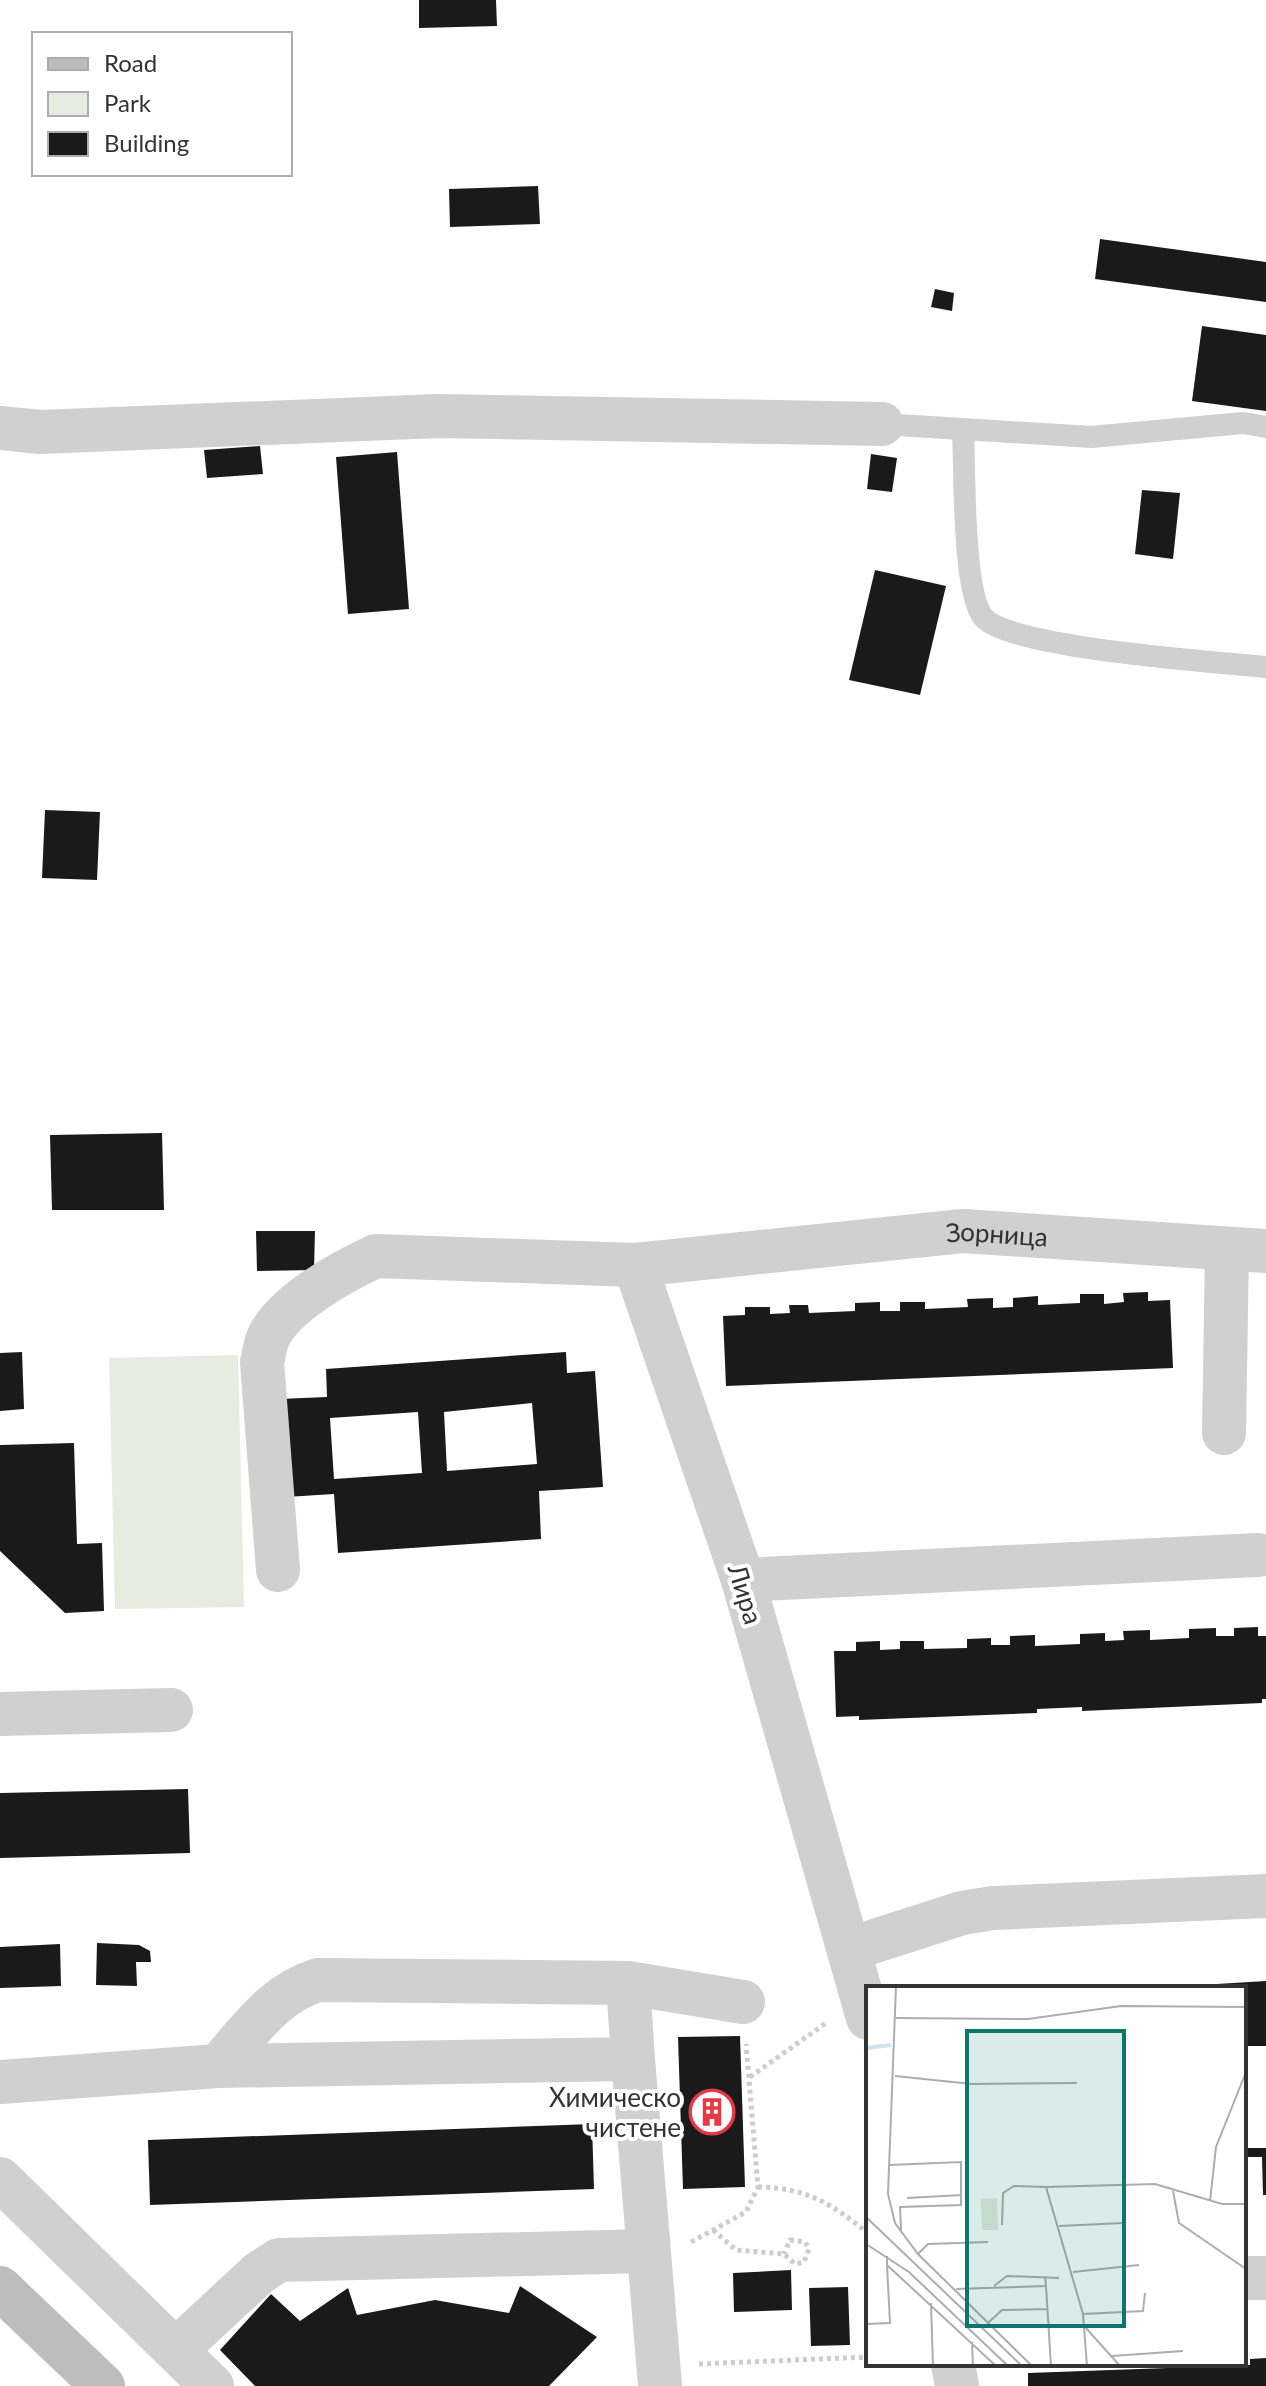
<svg xmlns="http://www.w3.org/2000/svg" width="1266" height="2386" font-family="Lato,sans-serif">
<style>
.green{fill:#e6ecdf}
.building{fill:#1a1a1a;fill-rule:evenodd}
.lines{fill:none;stroke-linecap:round;stroke-linejoin:round}
.path{stroke:#cdcdcd;stroke-width:5;stroke-dasharray:4 4;stroke-linecap:butt}
.lane{stroke:#d0d0d0;stroke-width:22}
.street{stroke:#d0d0d0;stroke-width:44}
.secondary{stroke:#bdbdbd;stroke-width:44}
.labels{text-anchor:middle;dominant-baseline:central;stroke-width:8;stroke-linejoin:round;paint-order:stroke}
.street-label{font-size:26px;fill:#333;stroke:#fff}
.poi-label{font-size:26px;fill:#333;stroke:#fff;text-anchor:end}
.inset-river{fill:none;stroke:#cfe2ee;stroke-width:4}
.inset-road{fill:none;stroke:#adadad;stroke-width:2}
.view{fill:#0f766e;fill-opacity:0.15;stroke:#0f766e;stroke-width:4}
.inset-edge{fill:none;stroke:#333;stroke-width:4}
</style>
<rect width="100%" height="100%" fill="#fff"/>
<polygon class="green" points="238,1355 244,1607 115,1609 109,1358"/>
<g class="building">
<polygon points="419,0 496,0 497,26 419,28"/>
<polygon points="538,186 540,224 450,227 449,189"/>
<polygon points="1100,239 1266,262 1266,302 1095,279"/>
<polygon points="935,289 954,293 952,311 931,307"/>
<polygon points="1202,326 1266,335 1266,411 1192,401"/>
<polygon points="260,446 263,474 207,478 204,450"/>
<polygon points="397,452 409,609 348,614 336,457"/>
<polygon points="871,454 897,458 892,492 867,489"/>
<polygon points="1142,490 1180,493 1173,559 1135,554"/>
<polygon points="875,570 946,586 920,695 849,680"/>
<polygon points="45,810 100,812 97,880 42,878"/>
<polygon points="162,1133 164,1210 52,1210 50,1135"/>
<polygon points="256,1231 315,1231 314,1270 257,1271"/>
<polygon points="1148,1292 1148,1301 1170,1300 1173,1368 726,1386 723,1316 745,1315 745,1307 770,1307 770,1314 790,1313 789,1305 808,1305 809,1313 855,1311 855,1303 880,1302 880,1311 900,1311 900,1302 925,1302 925,1309 968,1307 967,1299 993,1298 993,1308 1013,1307 1013,1298 1038,1296 1038,1305 1080,1303 1080,1294 1104,1294 1104,1304 1124,1302 1123,1293"/>
<polygon points="22,1352 24,1409 0,1411 0,1353"/>
<path d="M 566,1352 L 567,1373 L 595,1371 L 603,1487 L 539,1491 L 541,1539 L 338,1553 L 334,1494 L 286,1497 L 279,1399 L 327,1397 L 326,1369 ZM 532,1403 L 537,1464 L 447,1471 L 444,1412 ZM 418,1412 L 422,1473 L 334,1479 L 330,1418 Z"/>
<polygon points="74,1443 77,1544 102,1543 104,1611 65,1613 0,1551 0,1445"/>
<polygon points="1258,1627 1258,1636 1266,1636 1266,1699 1262,1699 1262,1703 1082,1711 1082,1707 1037,1709 1037,1713 859,1720 859,1716 836,1717 834,1651 856,1651 856,1642 880,1641 880,1650 900,1649 900,1641 924,1641 924,1649 967,1648 967,1639 991,1638 991,1645 1010,1645 1010,1636 1035,1635 1035,1646 1080,1644 1080,1634 1105,1633 1105,1641 1124,1640 1123,1631 1150,1630 1150,1640 1189,1638 1189,1629 1216,1628 1216,1636 1234,1636 1234,1628"/>
<polygon points="188,1789 190,1853 0,1858 0,1793"/>
<polygon points="97,1943 139,1945 150,1951 151,1962 136,1962 137,1986 96,1985"/>
<polygon points="60,1944 61,1986 0,1988 0,1947"/>
<polygon points="1266,1981 1266,2046 1244,2046 1244,1988 1151,1988"/>
<polygon points="740,2036 745,2187 683,2189 678,2037"/>
<polygon points="592,2124 594,2189 150,2205 148,2140"/>
<polygon points="1244,2148 1266,2148 1266,2195 1263,2195 1262,2157 1244,2157"/>
<polygon points="791,2270 792,2310 734,2312 733,2273"/>
<polygon points="520,2286 597,2337 549,2386 255,2386 220,2350 271,2294 300,2321 348,2288 357,2315 435,2300 509,2313"/>
<polygon points="848,2287 850,2345 811,2346 809,2288"/>
<polygon points="1266,2358 1266,2386 1028,2386 1028,2373 1250,2365 1250,2359"/>
</g>
<g class="lines">
<g class="path">
<polyline points="750,2077 826,2023"/>
<path d="M 758,2187 C 808,2188 830,2203 868,2233"/>
<polyline points="713,2230 736,2250 784,2254 795,2264 804,2262 809,2249 805,2242 790,2240 784,2254"/>
<polyline points="691,2242 746,2212 758,2187 746,2044"/>
<polyline points="699,2364 868,2357"/>
</g>
<g class="lane">
<polyline points="882,424 1091,437 1243,423 1266,427"/>
<path d="M 963,430 C 965,467 962,594 984,618 C 1011,648 1217,662 1266,667"/>
</g>
<g class="street">
<polyline points="0,428 40,432 438,416 882,424"/>
<polyline points="1224,1433 1227,1251"/>
<path d="M 278,1570 L 262,1362 C 264,1355 265,1345 268,1338 C 283,1304 343,1271 376,1256 L 635,1265"/>
<polyline points="743,1580 1258,1555"/>
<polyline points="0,1714 171,1710"/>
<polyline points="850,1949 962,1913 993,1908 1266,1896"/>
<path id="s1" d="M 868,2018 L 743,1580 L 635,1265 L 963,1231 L 1266,1251"/>
<polyline points="633,2059 660,2386"/>
<path d="M 218,2066 C 248,2033 274,1993 318,1980 L 628,1983 L 743,2002"/>
<polyline points="0,2082 218,2066 633,2059 628,1983"/>
<polyline points="0,2179 212,2386"/>
<polyline points="1244,2278 1266,2278"/>
<polyline points="176,2350 259,2273 279,2260 647,2251"/>
<polyline points="953,2364 957,2386"/>
</g>
<polyline class="secondary" points="0,2288 103,2386"/>
</g>
<defs>
<g id="building-ring" transform="scale(2.3)"><circle r="9.5" fill="#fff" stroke="#e63946" stroke-width="1.5"/><path d="M-4-6H4V6H1V3H-1V6H-4ZM-2.5-4.3h1.7v1.8h-1.7ZM.8-4.3h1.7v1.8H.8ZM-2.5-1h1.7V.8h-1.7ZM.8-1h1.7V.8H.8Z" fill="#e63946"/></g>
</defs>
<g fill-rule="evenodd">
<use href="#building-ring" x="712" y="2112"/>
</g>
<g class="labels">
<g class="street-label">
<text stroke="none"><textPath href="#s1" startOffset="1152">Зорница</textPath></text>
<text transform="translate(746 1594) rotate(73)">Лира</text>
</g>
<g class="poi-label">
<text x="681" y="2097">Химическо<tspan x="681" dy="30">чистене</tspan></text>
</g>
</g>
<g transform="translate(866 1986)">
<rect width="380" height="380" fill="#fff"/>
<path d="M 131,212 L 132,244 L 116,244 L 115,213 Z" fill="#e6ecdf"/>
<path class="inset-river" d="M 0,62 L 25,59"/>
<path class="inset-road" d="M 30,0 L 22,208 L 29,237 L 52,268 L 166,380M 30,32 L 162,33 L 255,20 L 380,21M 29,90 L 106,98 L 211,97M 23,179 L 95,176 L 95,219 L 34,221 L 35,244M 307,205 L 313,237 L 380,283M 41,212 L 96,209M 344,215 L 350,161 L 380,86M 0,231 L 156,380M 136,239 L 137,207 L 148,200 L 180,201M 193,240 L 257,237M 0,258 L 43,286 L 142,380M 52,268 L 62,258 L 122,256M 21,270 L 21,279 L 130,380M 207,286 L 273,279M 128,300 L 141,290 L 193,292M 180,300 L 185,380M 90,303 L 180,300 L 179,290M 65,317 L 67,380M 217,328 L 277,325 L 279,307M 123,336 L 136,324 L 181,323M 0,338 L 24,337 L 21,279M 220,342 L 254,380M 106,356 L 107,380M 246,370 L 317,365M 221,380 L 217,328 L 180,201 L 289,198 L 356,218 L 380,218"/>
<path class="view" d="M 101,45 L 258,45 L 258,340 L 101,340 Z"/>
<rect width="380" height="380" class="inset-edge"/>
</g>
<rect x="32" y="32" width="260" height="144" fill="#ffffff" stroke="#adadad" stroke-width="2"/>
<rect x="48" y="58" width="40" height="12" fill="#bdbdbd" stroke="#adadad" stroke-width="2"/>
<text x="104" y="72" font-size="24" fill="#333333">Road</text>
<rect x="48" y="92" width="40" height="24" fill="#e6ecdf" stroke="#adadad" stroke-width="2"/>
<text x="104" y="112" font-size="24" fill="#333333">Park</text>
<rect x="48" y="132" width="40" height="24" fill="#1a1a1a" stroke="#adadad" stroke-width="2"/>
<text x="104" y="152" font-size="24" fill="#333333">Building</text>
</svg>
